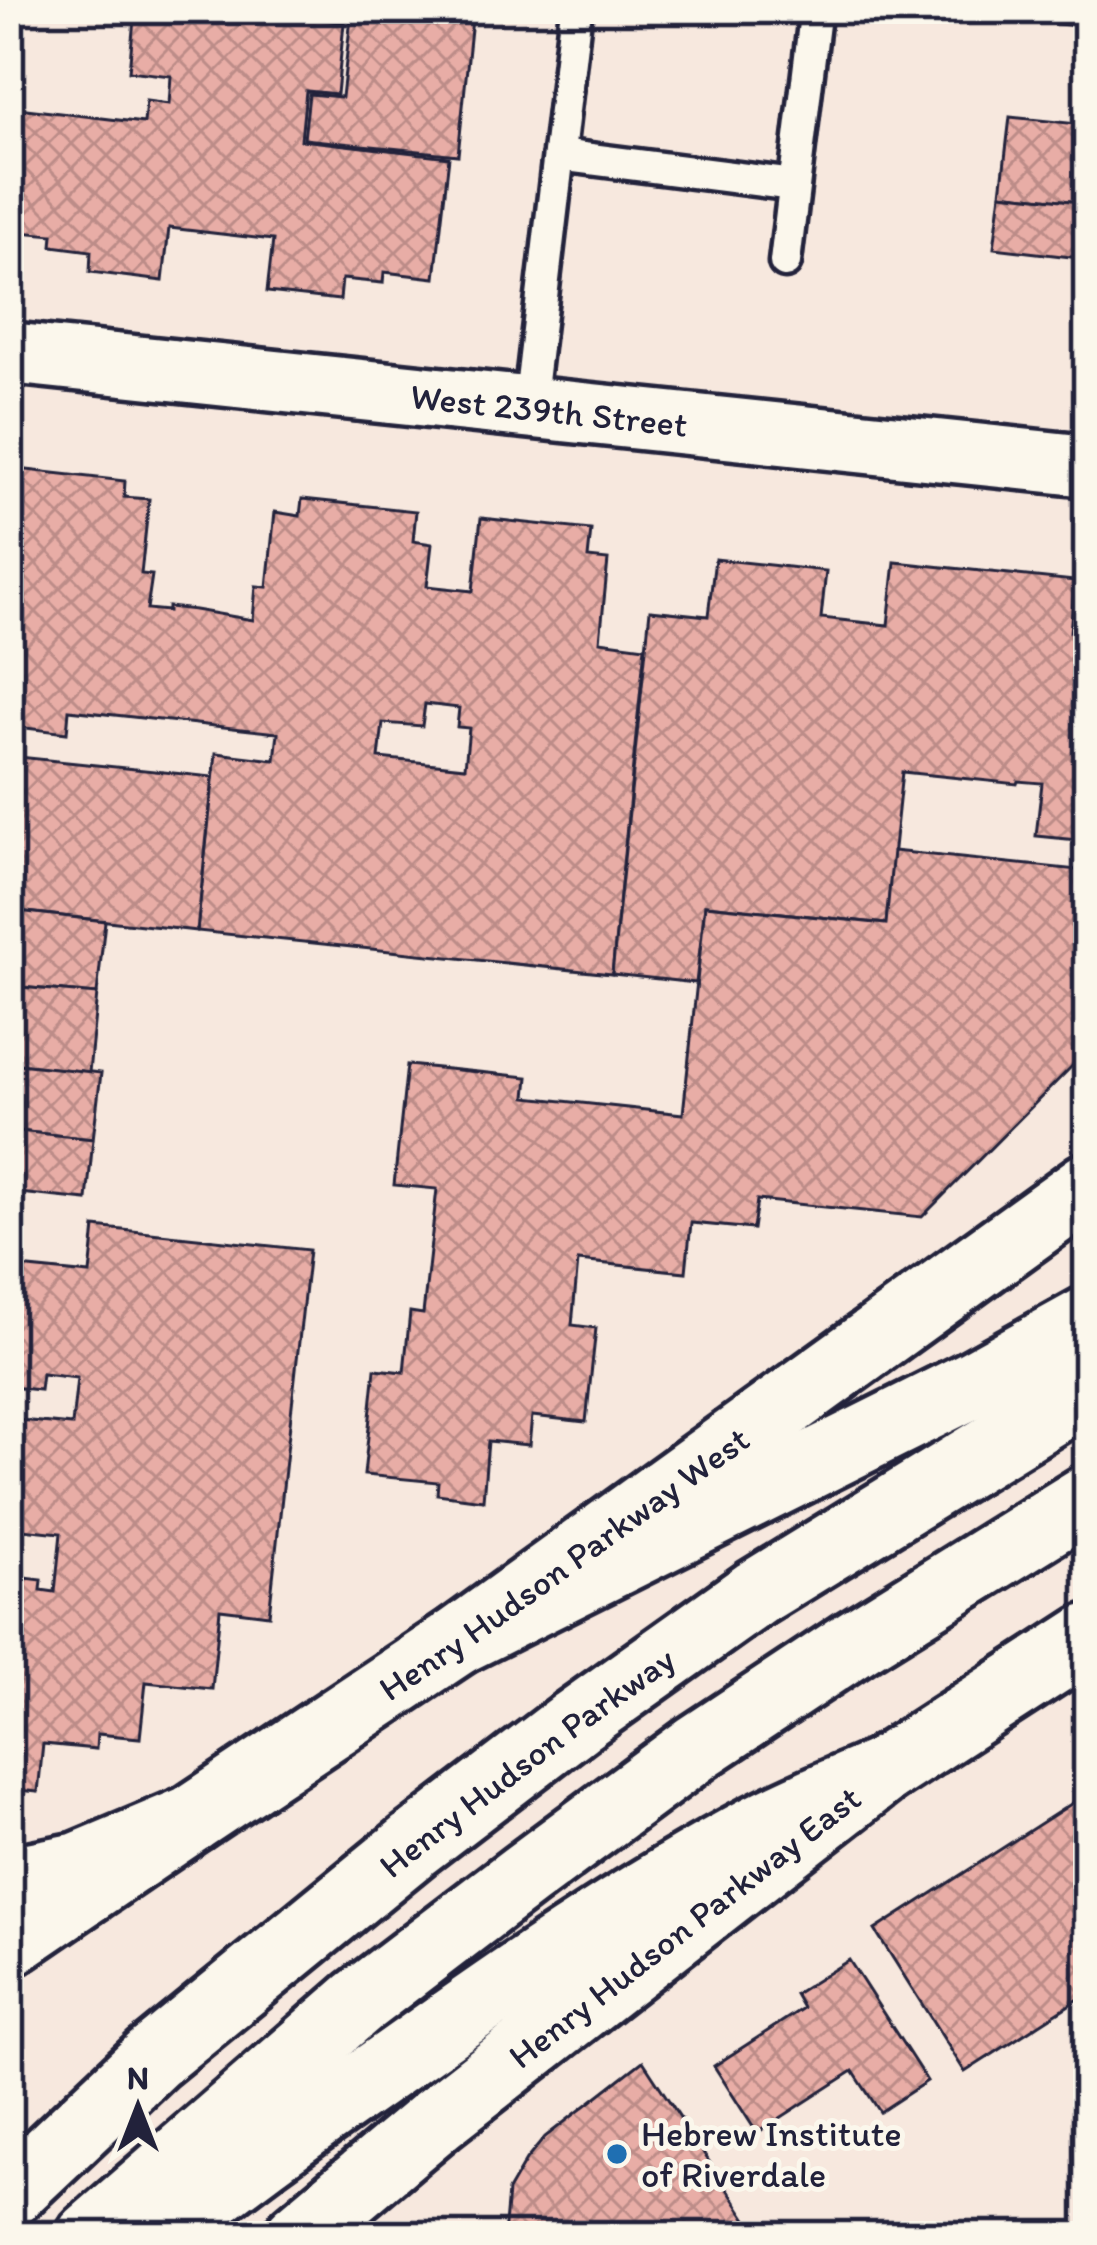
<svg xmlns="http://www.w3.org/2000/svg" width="1097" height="2245" font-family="Itim,sans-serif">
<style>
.building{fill:url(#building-cross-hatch);stroke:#22223b;stroke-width:3;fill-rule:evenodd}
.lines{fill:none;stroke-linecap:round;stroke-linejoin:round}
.service-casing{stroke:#22223b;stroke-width:39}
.minor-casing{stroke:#22223b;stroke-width:69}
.tertiary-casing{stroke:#22223b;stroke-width:75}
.motorway-casing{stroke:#22223b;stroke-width:75}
.service{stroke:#fbf7ec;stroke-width:30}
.minor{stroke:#fbf7ec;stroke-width:60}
.tertiary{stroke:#fbf7ec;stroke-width:66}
.motorway{stroke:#fbf7ec;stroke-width:66}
.poi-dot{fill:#1f6fb2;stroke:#fbf7ec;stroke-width:4.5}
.labels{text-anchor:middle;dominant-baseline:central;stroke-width:10;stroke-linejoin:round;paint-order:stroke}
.street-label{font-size:36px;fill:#22223b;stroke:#fbf7ec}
.poi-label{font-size:36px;fill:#22223b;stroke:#fbf7ec;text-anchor:start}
</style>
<defs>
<pattern id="building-cross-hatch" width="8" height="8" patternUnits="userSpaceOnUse" patternTransform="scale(3)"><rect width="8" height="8" fill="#e8ada6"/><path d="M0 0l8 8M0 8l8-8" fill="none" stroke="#bc8c88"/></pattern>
</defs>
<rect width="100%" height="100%" fill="#f7e8de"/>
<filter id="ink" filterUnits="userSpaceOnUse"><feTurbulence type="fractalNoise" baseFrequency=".00833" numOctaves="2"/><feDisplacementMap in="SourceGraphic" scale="24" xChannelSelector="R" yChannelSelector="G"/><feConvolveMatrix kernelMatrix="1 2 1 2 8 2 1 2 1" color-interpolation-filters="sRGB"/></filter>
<g filter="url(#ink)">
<g class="building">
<polygon points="135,9 324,9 323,20 344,23 337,94 306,91 301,140 449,157 435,278 384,272 383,283 342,279 340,300 267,292 273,240 169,228 163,281 90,272 91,251 52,246 53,235 9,231 9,107 144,123 146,101 169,104 171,76 129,71"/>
<polygon points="352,9 473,9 458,155 304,139 309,94 342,97"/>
<polygon points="1011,9 1088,9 1088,27 1010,19"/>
<polygon points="1010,117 1088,125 1088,203 1001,193"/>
<polygon points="1001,193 1088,203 1088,259 994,248"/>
<path d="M 9,468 L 125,481 L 124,497 L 149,499 L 141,574 L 152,575 L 147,609 L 168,611 L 168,607 L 195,610 L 253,620 L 256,586 L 267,587 L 275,512 L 300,516 L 302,499 L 416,511 L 413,541 L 432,544 L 427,586 L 473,591 L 481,518 L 591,530 L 588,558 L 608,560 L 600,641 L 645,647 L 612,974 L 197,931 L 216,753 L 275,760 L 278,733 L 69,710 L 67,733 L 9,726 ZM 425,704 L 459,708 L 457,727 L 469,728 L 465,767 L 379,758 L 383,723 L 422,726 Z"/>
<polygon points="715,559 826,571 821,618 888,625 895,562 1075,581 1070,632 1088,634 1088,841 1036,836 1042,783 1018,781 1017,784 902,772 886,924 705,905 696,983 612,974 650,610 708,616"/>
<polygon points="9,756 213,777 197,931 9,910"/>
<polygon points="893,851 1088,871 1088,1050 922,1217 757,1200 753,1229 691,1223 686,1272 578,1261 572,1325 596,1328 586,1422 532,1416 529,1445 488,1441 483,1500 437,1494 438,1482 364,1475 375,1369 404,1372 410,1312 423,1314 437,1189 394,1185 407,1065 528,1077 526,1097 683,1114 705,905 886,924"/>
<polygon points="9,910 105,921 97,994 9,986"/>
<polygon points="9,986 97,994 89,1072 9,1063"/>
<polygon points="9,1063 101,1073 93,1139 9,1130"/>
<polygon points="9,1130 93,1139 87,1200 9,1192"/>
<path d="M 95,1227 L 309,1250 L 269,1615 L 220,1609 L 212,1689 L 146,1682 L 140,1738 L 97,1734 L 96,1749 L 43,1744 L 38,1792 L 9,1789 L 9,1419 L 72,1425 L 77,1378 L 42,1374 L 40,1390 L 10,1387 L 9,1394 L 9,1266 L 90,1274 ZM 22,1529 L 61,1533 L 55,1592 L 41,1590 L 42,1580 L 17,1577 Z"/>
<polygon points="1088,1793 1088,1993 965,2072 875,1930"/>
<polygon points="849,1960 927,2081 880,2112 853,2071 757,2133 714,2066 803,2008 795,1994"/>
<polygon points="643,2061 758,2236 504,2236 508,2191 526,2160 545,2137"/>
</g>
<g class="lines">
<g class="service-casing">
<g id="service">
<polyline points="559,155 794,185"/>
<polyline points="785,262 815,15"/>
<polyline points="529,407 576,9"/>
</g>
</g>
<g class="minor-casing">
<g id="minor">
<path id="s1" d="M 9,353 L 1088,466"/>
</g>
</g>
<g class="tertiary-casing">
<g id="tertiary">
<path id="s2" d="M 9,1880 L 79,1866 L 191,1819 L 458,1641 L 1088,1186"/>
<path id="s3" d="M 298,2236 L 437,2119 L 883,1771 L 1088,1638"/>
</g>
</g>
<g class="motorway-casing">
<g id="motorway">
<polyline points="458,1641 971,1385 1088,1320"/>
<polyline points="9,1943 191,1819"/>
<path id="s4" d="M 9,2194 L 152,2059 L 414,1845 L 575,1722 L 756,1593 L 1088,1389"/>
<polyline points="90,2236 360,2001 524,1876 698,1747 858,1641 1088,1498"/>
<path d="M 161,2236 C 233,2175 311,2121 389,2066 C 508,1981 629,1897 758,1828 C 798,1807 842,1789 883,1771"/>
</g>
</g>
<use href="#service" class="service"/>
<use href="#minor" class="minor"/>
<use href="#tertiary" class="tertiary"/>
<use href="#motorway" class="motorway"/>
</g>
</g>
<circle class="poi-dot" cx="617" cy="2154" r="12"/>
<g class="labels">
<g class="street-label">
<text stroke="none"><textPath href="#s1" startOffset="543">West 239th Street</textPath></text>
<text stroke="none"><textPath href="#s2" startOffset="645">Henry Hudson Parkway West</textPath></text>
<text stroke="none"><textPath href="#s4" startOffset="675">Henry Hudson Parkway</textPath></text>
<text stroke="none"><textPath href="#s3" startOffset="495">Henry Hudson Parkway East</textPath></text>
</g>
<g class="poi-label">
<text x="641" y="2133">Hebrew Institute<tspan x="641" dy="41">of Riverdale</tspan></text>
</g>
</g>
<rect width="1097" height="2245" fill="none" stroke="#fbf7ec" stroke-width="48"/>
<rect x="24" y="24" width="1049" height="2197" fill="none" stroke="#22223b" stroke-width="4.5" filter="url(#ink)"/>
<g transform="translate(138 2107)" stroke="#fbf7ec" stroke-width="9" paint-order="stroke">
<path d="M0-9L21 45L0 30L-21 45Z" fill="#22223b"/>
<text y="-18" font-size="33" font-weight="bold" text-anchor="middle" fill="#22223b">N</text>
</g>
</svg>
